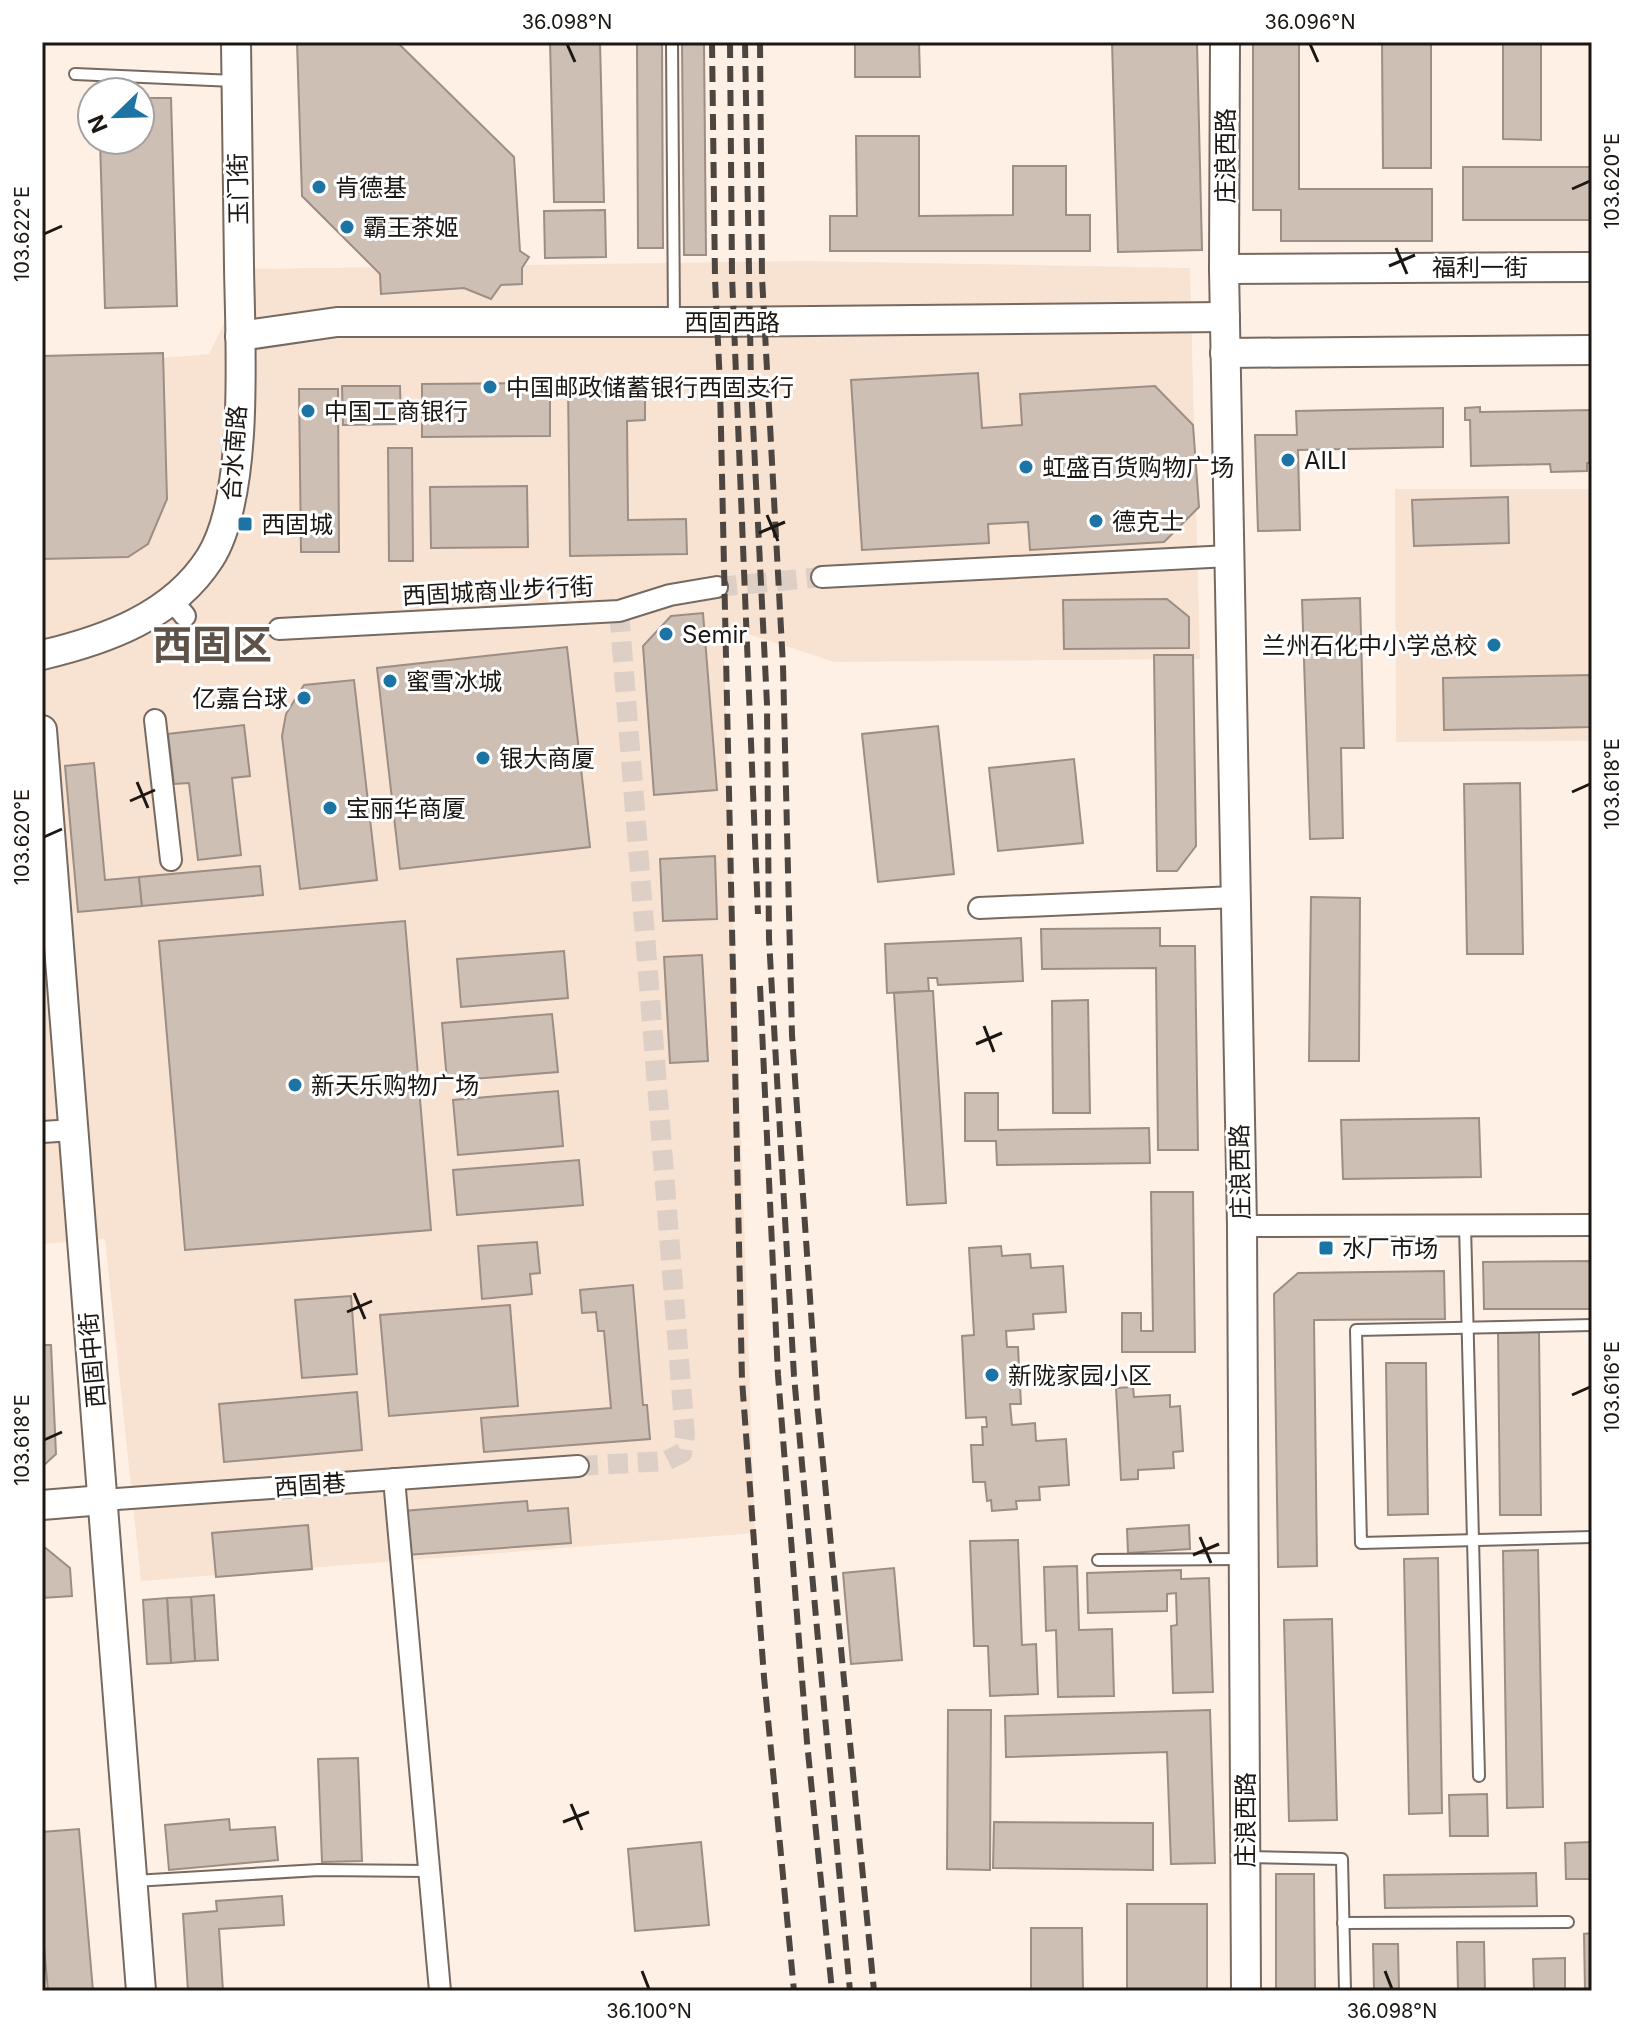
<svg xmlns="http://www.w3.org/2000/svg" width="1634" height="2033" font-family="Inter,'Noto Sans SC',sans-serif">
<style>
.built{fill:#f8e2d2}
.building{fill:#cebfb5;stroke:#9c8e84;stroke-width:2}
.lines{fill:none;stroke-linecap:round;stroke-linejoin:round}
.street-tunnel{stroke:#ddcfc6;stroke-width:20;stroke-dasharray:20 10;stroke-linecap:butt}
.lane-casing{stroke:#766960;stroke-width:14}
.street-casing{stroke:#766960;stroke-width:24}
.secondary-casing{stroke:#766960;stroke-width:32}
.lane{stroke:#fff;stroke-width:10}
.street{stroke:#fff;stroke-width:20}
.secondary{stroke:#fff;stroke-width:28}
.rail{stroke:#4d4640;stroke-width:6;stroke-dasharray:16 8;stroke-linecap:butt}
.ticks{fill:none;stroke:#1c1713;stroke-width:3}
.poi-dot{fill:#1b74a3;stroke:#fff;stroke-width:3}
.labels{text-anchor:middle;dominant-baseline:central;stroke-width:6;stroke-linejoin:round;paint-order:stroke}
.street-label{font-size:24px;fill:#1c1713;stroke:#fff}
.poi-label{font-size:24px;fill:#1c1713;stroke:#fff;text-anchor:start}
.town-label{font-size:40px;font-weight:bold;fill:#5e5249;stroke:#fff}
.neatline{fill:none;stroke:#1c1713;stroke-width:3}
.ticks-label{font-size:20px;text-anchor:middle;fill:#1c1713}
</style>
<rect width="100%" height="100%" fill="#fff0e5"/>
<g class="built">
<polygon points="805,261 1190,268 1200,659 835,662 723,626 755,1533 141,1581 105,1239 42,1244 42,368 209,354 251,269"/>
<polygon points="1395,489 1592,489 1592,741 1396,742"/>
</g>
<g class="building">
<polygon points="297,42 397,42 514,157 520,251 529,257 522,268 522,284 501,285 491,299 464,288 381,294 380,274 302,196"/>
<polygon points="550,42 600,42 604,202 554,202"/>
<polygon points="637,42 662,42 663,248 638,248"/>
<polygon points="682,42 704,42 706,255 684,255"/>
<polygon points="855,42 919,42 920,77 855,77"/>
<polygon points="1112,42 1197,42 1202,250 1118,252"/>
<polygon points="1253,42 1299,42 1299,189 1432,189 1432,241 1281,241 1281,210 1253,210"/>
<polygon points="1382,42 1431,42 1431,168 1383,168"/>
<polygon points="1503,42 1541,42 1541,140 1503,139"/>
<polygon points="140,98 171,98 177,306 105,308 100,140 140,140"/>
<polygon points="856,136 919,136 919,216 1013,215 1013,166 1066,166 1066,215 1090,215 1090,251 830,251 830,216 857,216"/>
<rect x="1463" y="167" width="129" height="53"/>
<polygon points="605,210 606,257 545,258 544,211"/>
<polygon points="163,353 167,499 148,544 128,557 42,559 42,356"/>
<polygon points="978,373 982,428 1022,425 1020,394 1155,386 1193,425 1199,507 1164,542 1030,550 1028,522 988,524 989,543 862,550 851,380"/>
<polygon points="550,383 550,436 422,437 422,384"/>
<polygon points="645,384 645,420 627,421 628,520 686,519 687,554 570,556 568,385"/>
<polygon points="342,386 400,386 401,424 343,425"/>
<polygon points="299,389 338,389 339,552 301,552"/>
<polygon points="1480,407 1480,412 1592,410 1592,463 1587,463 1587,471 1551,472 1550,464 1471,466 1470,420 1465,420 1465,408"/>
<polygon points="1443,408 1443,447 1298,450 1300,530 1258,531 1255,435 1297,435 1296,411"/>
<polygon points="388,448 412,448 413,561 389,561"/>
<polygon points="527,486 528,547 431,548 430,487"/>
<polygon points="1508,497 1509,543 1414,546 1412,500"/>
<polygon points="1360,598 1364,748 1341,748 1343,838 1310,839 1302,600"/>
<polygon points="1167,599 1189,617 1189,648 1064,649 1063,600"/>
<polygon points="703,613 717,790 654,795 643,646 671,616"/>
<polygon points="567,647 590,847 400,869 377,668"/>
<polygon points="1154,655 1193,655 1196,846 1177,871 1157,871"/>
<polygon points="1592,675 1592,727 1444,730 1443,678"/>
<polygon points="354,680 377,880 300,889 282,736 286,714 304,685"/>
<polygon points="244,725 250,776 232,778 241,855 198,860 189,783 174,784 168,734"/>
<polygon points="938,726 954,874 878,882 862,734"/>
<polygon points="1074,759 1083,843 998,851 989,768"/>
<polygon points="94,763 105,880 139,877 142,906 78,912 65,766"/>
<polygon points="1520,783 1523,954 1467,954 1464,784"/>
<polygon points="715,856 717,919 663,921 660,859"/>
<polygon points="260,866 263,895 142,906 139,877"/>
<polygon points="1311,897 1360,898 1359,1061 1309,1061"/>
<polygon points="405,921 431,1230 185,1250 159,941"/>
<polygon points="1160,928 1160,946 1195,946 1198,1150 1158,1150 1156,968 1042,969 1041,929"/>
<polygon points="1021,938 1023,981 938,985 937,978 928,978 929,991 887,993 885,944"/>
<polygon points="564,951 568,998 461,1007 457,959"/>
<polygon points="702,955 708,1061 670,1063 664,957"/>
<polygon points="929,991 933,991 946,1203 907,1205 894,993"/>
<polygon points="1088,1000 1090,1113 1053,1113 1052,1001"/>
<polygon points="552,1014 558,1072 447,1081 442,1023"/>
<polygon points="558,1091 563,1146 458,1155 453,1100"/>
<polygon points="965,1093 998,1093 998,1130 1149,1128 1150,1163 997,1165 996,1141 965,1141"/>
<polygon points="1479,1118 1481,1177 1343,1179 1341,1120"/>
<polygon points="579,1160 583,1205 457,1215 453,1170"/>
<polygon points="1151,1192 1193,1192 1195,1352 1122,1352 1122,1313 1141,1313 1141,1331 1153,1331"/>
<polygon points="537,1242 540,1273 530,1274 532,1294 482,1299 478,1246"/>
<polygon points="1001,1246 1002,1256 1030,1254 1031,1268 1063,1266 1066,1312 1033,1314 1034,1329 1006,1331 1007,1347 1018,1347 1021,1404 1010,1404 1012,1425 1035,1423 1036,1441 1066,1439 1069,1485 1039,1487 1040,1500 1016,1501 1017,1509 992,1511 991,1500 987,1501 985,1482 973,1482 971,1445 983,1445 982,1427 987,1427 986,1417 966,1418 962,1336 974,1335 969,1248"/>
<polygon points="1592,1261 1592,1309 1484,1309 1483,1262"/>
<polygon points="1444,1271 1445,1319 1314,1320 1317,1566 1278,1567 1274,1294 1298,1273"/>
<polygon points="633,1285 643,1405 647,1405 650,1439 484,1452 481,1418 611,1408 604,1331 598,1331 596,1312 582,1313 580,1290"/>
<polygon points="351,1296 357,1374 302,1378 295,1300"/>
<polygon points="510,1305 518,1406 389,1416 380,1315"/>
<polygon points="1539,1332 1541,1515 1500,1515 1498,1333"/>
<polygon points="42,1345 51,1345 56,1454 42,1467"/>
<polygon points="1386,1363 1426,1363 1428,1514 1388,1515"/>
<polygon points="1133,1387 1134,1397 1170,1395 1170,1407 1180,1406 1183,1451 1173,1452 1174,1468 1138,1470 1138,1479 1121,1480 1116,1388"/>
<polygon points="357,1392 362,1450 224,1462 219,1404"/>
<polygon points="527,1501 528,1511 568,1508 571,1543 407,1555 403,1511"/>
<polygon points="308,1525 312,1569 216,1577 212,1533"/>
<polygon points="1189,1525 1190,1549 1128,1553 1127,1529"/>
<polygon points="1018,1540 1022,1645 1036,1644 1038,1694 990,1696 988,1646 974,1646 970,1541"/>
<polygon points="42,1545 70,1568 72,1596 42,1598"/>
<polygon points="1538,1550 1543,1807 1507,1808 1503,1551"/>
<polygon points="1438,1558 1442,1813 1409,1814 1404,1559"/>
<polygon points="1077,1566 1079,1630 1112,1629 1114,1696 1058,1697 1056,1630 1046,1631 1044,1567"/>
<polygon points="894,1568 902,1660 851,1664 843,1573"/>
<polygon points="1181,1570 1181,1579 1209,1578 1213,1692 1173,1693 1171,1626 1177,1625 1176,1593 1167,1594 1167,1611 1088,1613 1087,1573"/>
<polygon points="214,1595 218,1660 195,1661 191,1597"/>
<polygon points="191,1597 195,1661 171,1663 167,1598"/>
<polygon points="167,1598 171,1663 147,1664 143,1600"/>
<polygon points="1332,1619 1337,1820 1289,1821 1284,1620"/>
<polygon points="948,1710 991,1710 990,1870 947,1869"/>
<polygon points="1210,1710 1215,1863 1171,1864 1167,1752 1006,1757 1005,1716"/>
<polygon points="358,1758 362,1861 322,1862 318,1759"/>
<polygon points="1487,1794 1488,1836 1450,1836 1449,1795"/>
<polygon points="229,1819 230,1830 275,1827 278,1860 169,1870 165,1825"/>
<polygon points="994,1822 1153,1823 1153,1870 993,1868"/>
<polygon points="79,1829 93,1991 48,1991 42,1924 42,1832"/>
<polygon points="701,1842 709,1925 635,1931 628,1849"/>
<polygon points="1592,1842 1592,1879 1566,1879 1565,1843"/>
<polygon points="1536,1873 1537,1906 1385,1908 1384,1875"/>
<polygon points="1276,1874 1314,1874 1315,1991 1276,1991"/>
<polygon points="282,1896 284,1925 219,1929 223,1991 188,1991 183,1914 217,1911 216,1901"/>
<rect x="1127" y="1904" width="80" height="87"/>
<polygon points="1031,1928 1082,1928 1083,1991 1031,1991"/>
<polygon points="1592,1933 1592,1991 1585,1991 1584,1934"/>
<polygon points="1457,1942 1484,1942 1485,1991 1458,1991"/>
<polygon points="1373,1944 1398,1944 1399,1991 1374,1991"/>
<polygon points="1565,1958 1565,1991 1534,1991 1533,1959"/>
</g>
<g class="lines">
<g class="street-tunnel">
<polyline points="717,587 822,577"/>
<polyline points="578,1466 666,1461 682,1453 685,1435 619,611"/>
</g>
<g class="lane-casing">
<g id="lane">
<polyline points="672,42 674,320"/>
<polyline points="75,74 234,81"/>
<polyline points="1465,1225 1479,1776"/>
<polyline points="1592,1325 1356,1330 1361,1543 1592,1537"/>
<polyline points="1098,1560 1242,1559"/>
<polyline points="1247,1857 1342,1859 1345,1991"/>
<polyline points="134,1881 319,1870 429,1871"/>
<polyline points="1343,1923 1568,1922"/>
</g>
</g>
<g class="street-casing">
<g id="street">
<polyline points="822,577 1229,556"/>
<polyline points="171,599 185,616"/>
<polyline points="279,629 619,611 670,595 717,587"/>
<polyline points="155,720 171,860"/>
<polyline points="979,908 1235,897"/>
<polyline points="42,1132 74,1130"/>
<polyline points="1242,1226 1592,1225"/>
<polyline points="394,1479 440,1991"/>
<polyline points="103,1500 578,1466"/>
</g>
</g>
<g class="secondary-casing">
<g id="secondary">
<polyline points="1225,42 1224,269 1242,1226 1246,1991"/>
<polyline points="1224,269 1592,267"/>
<polyline points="240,336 337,322 706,322 1225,317"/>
<polyline points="1225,353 1592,350"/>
<path d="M 42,655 C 106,640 173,616 210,558 C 250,495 240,342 239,266 C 238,191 237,117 236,42"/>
<polyline points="42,730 141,1991"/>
<polyline points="42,1505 103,1500"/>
</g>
</g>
<use href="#lane" class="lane"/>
<use href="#street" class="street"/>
<use href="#secondary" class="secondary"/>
<g class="rail">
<polyline points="712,42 715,279 720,385 742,1380 764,1677 794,1991"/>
<polyline points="730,42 732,276 758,914"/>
<polyline points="745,42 751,384 767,704 769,939 794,1376 850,1991"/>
<polyline points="760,42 762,277 783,666 792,1035 817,1400 874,1991"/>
<polyline points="760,986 778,1375 807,1742 832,1991"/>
</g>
</g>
<path class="ticks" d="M 567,44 L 575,62M 1310,44 L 1318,62M 1572,189 L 1590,181M 44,234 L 62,226M 1396,248 L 1407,274M 1389,266 L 1415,255M 767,515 L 778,541M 759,533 L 785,522M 137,782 L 148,808M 1572,792 L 1590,784M 130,801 L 155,790M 44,837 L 62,829M 984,1026 L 994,1052M 976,1044 L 1002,1033M 354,1293 L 365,1319M 347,1312 L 372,1301M 1572,1395 L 1590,1387M 44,1440 L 62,1432M 1200,1537 L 1211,1563M 1193,1555 L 1219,1544M 571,1804 L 582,1830M 563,1822 L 589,1812M 642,1971 L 649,1989M 1385,1971 L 1392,1989"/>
<g class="poi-dot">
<circle cx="319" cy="187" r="8"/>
<circle cx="347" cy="227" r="8"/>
<circle cx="490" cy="387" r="8"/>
<circle cx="308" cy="411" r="8"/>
<circle cx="1288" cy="460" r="8"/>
<circle cx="1026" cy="467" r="8"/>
<circle cx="1096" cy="521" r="8"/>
<rect x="237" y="516" width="16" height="16" rx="4"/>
<circle cx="666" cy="634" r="8"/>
<circle cx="1494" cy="645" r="8"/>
<circle cx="390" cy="681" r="8"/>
<circle cx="304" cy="698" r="8"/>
<circle cx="483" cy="758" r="8"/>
<circle cx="330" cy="808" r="8"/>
<circle cx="295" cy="1085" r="8"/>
<rect x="1318" y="1240" width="16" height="16" rx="4"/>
<circle cx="992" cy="1375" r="8"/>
</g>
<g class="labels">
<g class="street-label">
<text transform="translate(1225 156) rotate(-90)">庄浪西路</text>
<text transform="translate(238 189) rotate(-91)">玉门街</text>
<text x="1480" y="267">福利一街</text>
<text x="732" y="322">西固西路</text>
<text transform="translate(234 453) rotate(-86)">合水南路</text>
<text transform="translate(498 591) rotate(-3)">西固城商业步行街</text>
<text transform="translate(1240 1172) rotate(-91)">庄浪西路</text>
<text transform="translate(92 1360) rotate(-95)">西固中街</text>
<text transform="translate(310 1485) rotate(-4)">西固巷</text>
<text transform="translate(1245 1820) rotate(-90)">庄浪西路</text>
</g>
<g class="poi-label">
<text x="335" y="187">肯德基</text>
<text x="363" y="227">霸王茶姬</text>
<text x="506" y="387">中国邮政储蓄银行西固支行</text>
<text x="324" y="411">中国工商银行</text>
<text x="1304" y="460">AILI</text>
<text x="1042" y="467">虹盛百货购物广场</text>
<text x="1112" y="521">德克士</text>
<text x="261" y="524">西固城</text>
<text x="682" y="634">Semir</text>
<text x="1478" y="645" text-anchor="end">兰州石化中小学总校</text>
<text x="406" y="681">蜜雪冰城</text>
<text x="288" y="698" text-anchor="end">亿嘉台球</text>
<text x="499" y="758">银大商厦</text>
<text x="346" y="808">宝丽华商厦</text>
<text x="311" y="1085">新天乐购物广场</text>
<text x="1342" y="1248">水厂市场</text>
<text x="1008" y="1375">新陇家园小区</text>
</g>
<g class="town-label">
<text x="212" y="644">西固区</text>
</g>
</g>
<rect width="1634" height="2033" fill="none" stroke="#ffffff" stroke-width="88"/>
<g transform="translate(116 116) rotate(247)"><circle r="38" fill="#ffffff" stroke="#a4a2a1" stroke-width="2"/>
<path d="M0-6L14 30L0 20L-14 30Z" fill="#1b74a3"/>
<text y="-12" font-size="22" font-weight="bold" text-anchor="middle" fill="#1c1713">N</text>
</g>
<rect x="44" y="44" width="1546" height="1945" class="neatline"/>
<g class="ticks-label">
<text x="567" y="29">36.098°N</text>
<text x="1310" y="29">36.096°N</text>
<text transform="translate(1612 181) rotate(-90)" y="7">103.620°E</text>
<text transform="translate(22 234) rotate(-90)" y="7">103.622°E</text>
<text transform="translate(1612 784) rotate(-90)" y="7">103.618°E</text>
<text transform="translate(22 837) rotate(-90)" y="7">103.620°E</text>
<text transform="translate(1612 1387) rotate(-90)" y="7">103.616°E</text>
<text transform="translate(22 1440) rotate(-90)" y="7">103.618°E</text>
<text x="649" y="2018">36.100°N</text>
<text x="1392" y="2018">36.098°N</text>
</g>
</svg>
